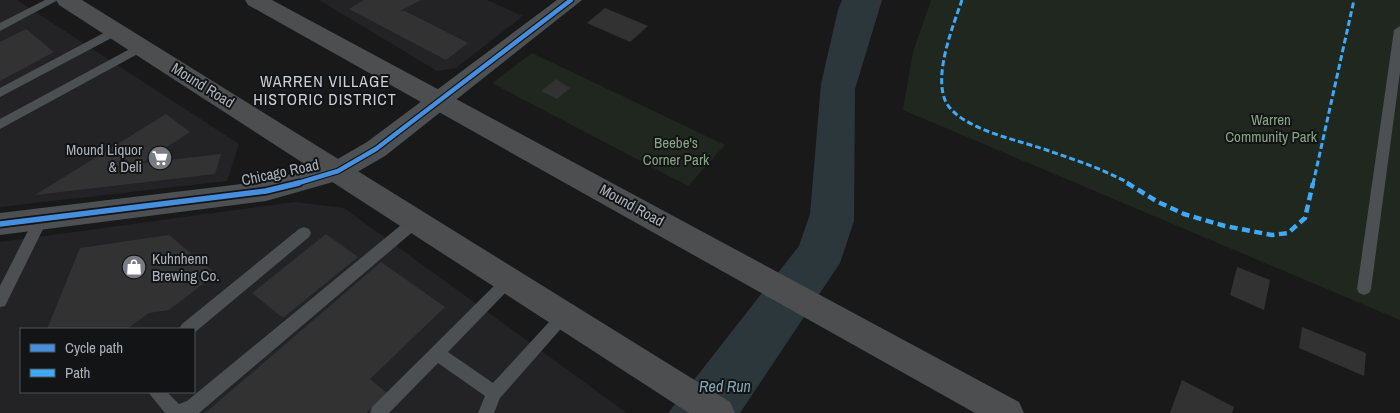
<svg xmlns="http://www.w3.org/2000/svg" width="1400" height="413" font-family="'Archivo Narrow',sans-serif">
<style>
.built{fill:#232325;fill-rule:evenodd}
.green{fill:#1f271f}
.water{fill:#2c373c}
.building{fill:#323233}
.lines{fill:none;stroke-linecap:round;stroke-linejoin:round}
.service{fill:#4d5052;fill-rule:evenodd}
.tertiary{fill:#4d5052;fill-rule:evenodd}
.secondary{fill:#4c4e50;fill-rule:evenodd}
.quiet-far1{stroke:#3fa9f5;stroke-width:3;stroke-dasharray:6 3;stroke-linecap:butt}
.quiet{stroke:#3fa9f5;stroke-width:4.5;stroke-dasharray:8 4.5;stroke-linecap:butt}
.cycleway-far1-casing{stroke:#131415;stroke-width:7}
.cycleway-casing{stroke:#131415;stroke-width:9}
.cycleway-far1{stroke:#468fdf;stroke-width:4.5}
.cycleway{stroke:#468fdf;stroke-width:5.5}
.labels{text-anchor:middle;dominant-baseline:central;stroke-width:4;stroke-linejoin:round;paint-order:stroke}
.street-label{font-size:15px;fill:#abb2ba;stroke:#131415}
.park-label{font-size:15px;fill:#87a582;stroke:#131415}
.poi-label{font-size:15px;fill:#abb2ba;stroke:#131415;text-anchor:end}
.neighbourhood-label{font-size:16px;letter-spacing:1px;fill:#ccd0d6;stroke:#131415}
.water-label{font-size:16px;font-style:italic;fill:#82a7b4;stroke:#131415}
</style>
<rect width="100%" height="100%" fill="#191919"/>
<g class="built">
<polygon points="0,0 17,0 239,144 227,181 0,207"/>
<polygon points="319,0 487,0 523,16 456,68 437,71"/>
<path d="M 295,202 L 344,208 L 627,413 L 0,413 L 0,242 ZM 21,329 L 194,329 L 194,392 L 21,392 Z"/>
</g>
<g class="green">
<polygon points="931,0 1400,0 1400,320 903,110 913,52"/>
<polygon points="532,53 725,145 688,186 492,83"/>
</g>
<polygon class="water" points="842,0 882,0 855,89 854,221 840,263 740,413 668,413 799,246 810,214 821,84 838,10"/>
<g class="building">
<polygon points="364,0 421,0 400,11 405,11 468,43 446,60 349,9"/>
<polygon points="605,8 648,26 630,42 587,23"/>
<polygon points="26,29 54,52 0,81 0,42"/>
<polygon points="556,79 570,88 557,99 541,91"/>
<polygon points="166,114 190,132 142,163 221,154 215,174 35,195"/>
<polygon points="326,234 358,257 283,318 252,293"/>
<polygon points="169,235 216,274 169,310 149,313 127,329 47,329 80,248"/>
<polygon points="381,262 445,307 370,379 387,393 366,413 205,413"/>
<polygon points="1237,267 1270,280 1264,310 1230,295"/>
<polygon points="1302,327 1366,353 1364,376 1299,348"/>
<polygon points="1182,380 1234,407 1232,413 1170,413"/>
</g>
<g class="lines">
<g class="service">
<polygon points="45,0 58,0 0,31 0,23"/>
<polygon points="1400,26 1400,72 1371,289 1369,293 1364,295 1359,293 1357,289 1394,30"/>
<polygon points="115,27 121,31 119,34 0,97 0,88"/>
<polygon points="141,43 145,44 145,50 0,129 0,119"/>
<polygon points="41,214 46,215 48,219 5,306 0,307 0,286 36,215"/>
<polygon points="417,215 422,216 424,220 422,224 199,413 165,413 148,392 167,392 179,404 187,401 412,216"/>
<polygon points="304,227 309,229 311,233 309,237 194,333 194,329 179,329 182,324 299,229"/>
<polygon points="509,274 514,276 516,280 514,284 448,352 493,383 560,310 565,308 570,310 573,315 500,398 494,413 478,413 485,396 438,363 389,413 370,413 372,407 504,276"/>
</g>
<polygon class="tertiary" points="557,0 582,0 385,156 347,178 266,201 0,235 0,213 266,181 329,164 367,142"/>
<g class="secondary">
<polygon points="56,0 82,0 730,402 735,413 689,413 59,5"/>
<polygon points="245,0 272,0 1019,402 1024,413 975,413 248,5"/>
</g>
<g class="quiet-far1">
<path d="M 962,0 C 953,26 934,73 945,100 C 958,130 1024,141 1052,152 C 1079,161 1105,170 1130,184"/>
<polyline points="1313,184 1354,0"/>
</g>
<polyline class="quiet" points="1127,183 1158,202 1184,214 1225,226 1272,235 1288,233 1305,218 1313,183"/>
<g class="cycleway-far1-casing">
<polyline id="cycleway-far1" points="295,184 338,171 376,149 571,0"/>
</g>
<g class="cycleway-casing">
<polyline id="cycleway" points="0,224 266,191 299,183"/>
</g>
<use href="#cycleway-far1" class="cycleway-far1"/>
<use href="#cycleway" class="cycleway"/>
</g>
<defs>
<g id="supermarket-disc" transform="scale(1.25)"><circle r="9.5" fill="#787c82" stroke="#131415"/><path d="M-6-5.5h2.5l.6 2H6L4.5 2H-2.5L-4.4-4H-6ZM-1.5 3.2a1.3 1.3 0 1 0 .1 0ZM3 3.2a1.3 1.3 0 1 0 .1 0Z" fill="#fff"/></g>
<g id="shop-disc" transform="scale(1.25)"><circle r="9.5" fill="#787c82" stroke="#131415"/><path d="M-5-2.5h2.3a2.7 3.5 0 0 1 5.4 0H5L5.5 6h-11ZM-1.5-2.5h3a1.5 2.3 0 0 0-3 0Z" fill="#fff"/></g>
</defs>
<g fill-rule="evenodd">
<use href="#supermarket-disc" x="160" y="158"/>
<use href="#shop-disc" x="134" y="267"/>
</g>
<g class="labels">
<g class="street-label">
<text transform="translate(203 85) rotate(32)">Mound Road</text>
<text transform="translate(280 172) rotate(-12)">Chicago Road</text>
<text transform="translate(632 205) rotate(29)">Mound Road</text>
</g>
<g class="park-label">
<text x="1271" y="119">Warren<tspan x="1271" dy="17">Community Park</tspan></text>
<text x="676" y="142">Beebe's<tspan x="676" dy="17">Corner Park</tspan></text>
</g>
<g class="poi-label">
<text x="142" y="149">Mound Liquor<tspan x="142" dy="17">&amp; Deli</tspan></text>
<text x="152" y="258" text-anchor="start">Kuhnhenn<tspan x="152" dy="17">Brewing Co.</tspan></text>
</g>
<g class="neighbourhood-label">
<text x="325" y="81">WARREN VILLAGE<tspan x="325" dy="18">HISTORIC DISTRICT</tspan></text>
</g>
<g class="water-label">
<text x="725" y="386">Red Run</text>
</g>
</g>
<rect x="20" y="328" width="175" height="65" fill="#131415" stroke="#505357"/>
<rect x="30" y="344" width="25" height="8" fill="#468fdf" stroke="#505357"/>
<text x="65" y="353" font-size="15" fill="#abb2ba">Cycle path</text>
<rect x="30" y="369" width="25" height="8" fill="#3fa9f5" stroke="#505357"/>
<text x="65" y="378" font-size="15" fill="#abb2ba">Path</text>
</svg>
